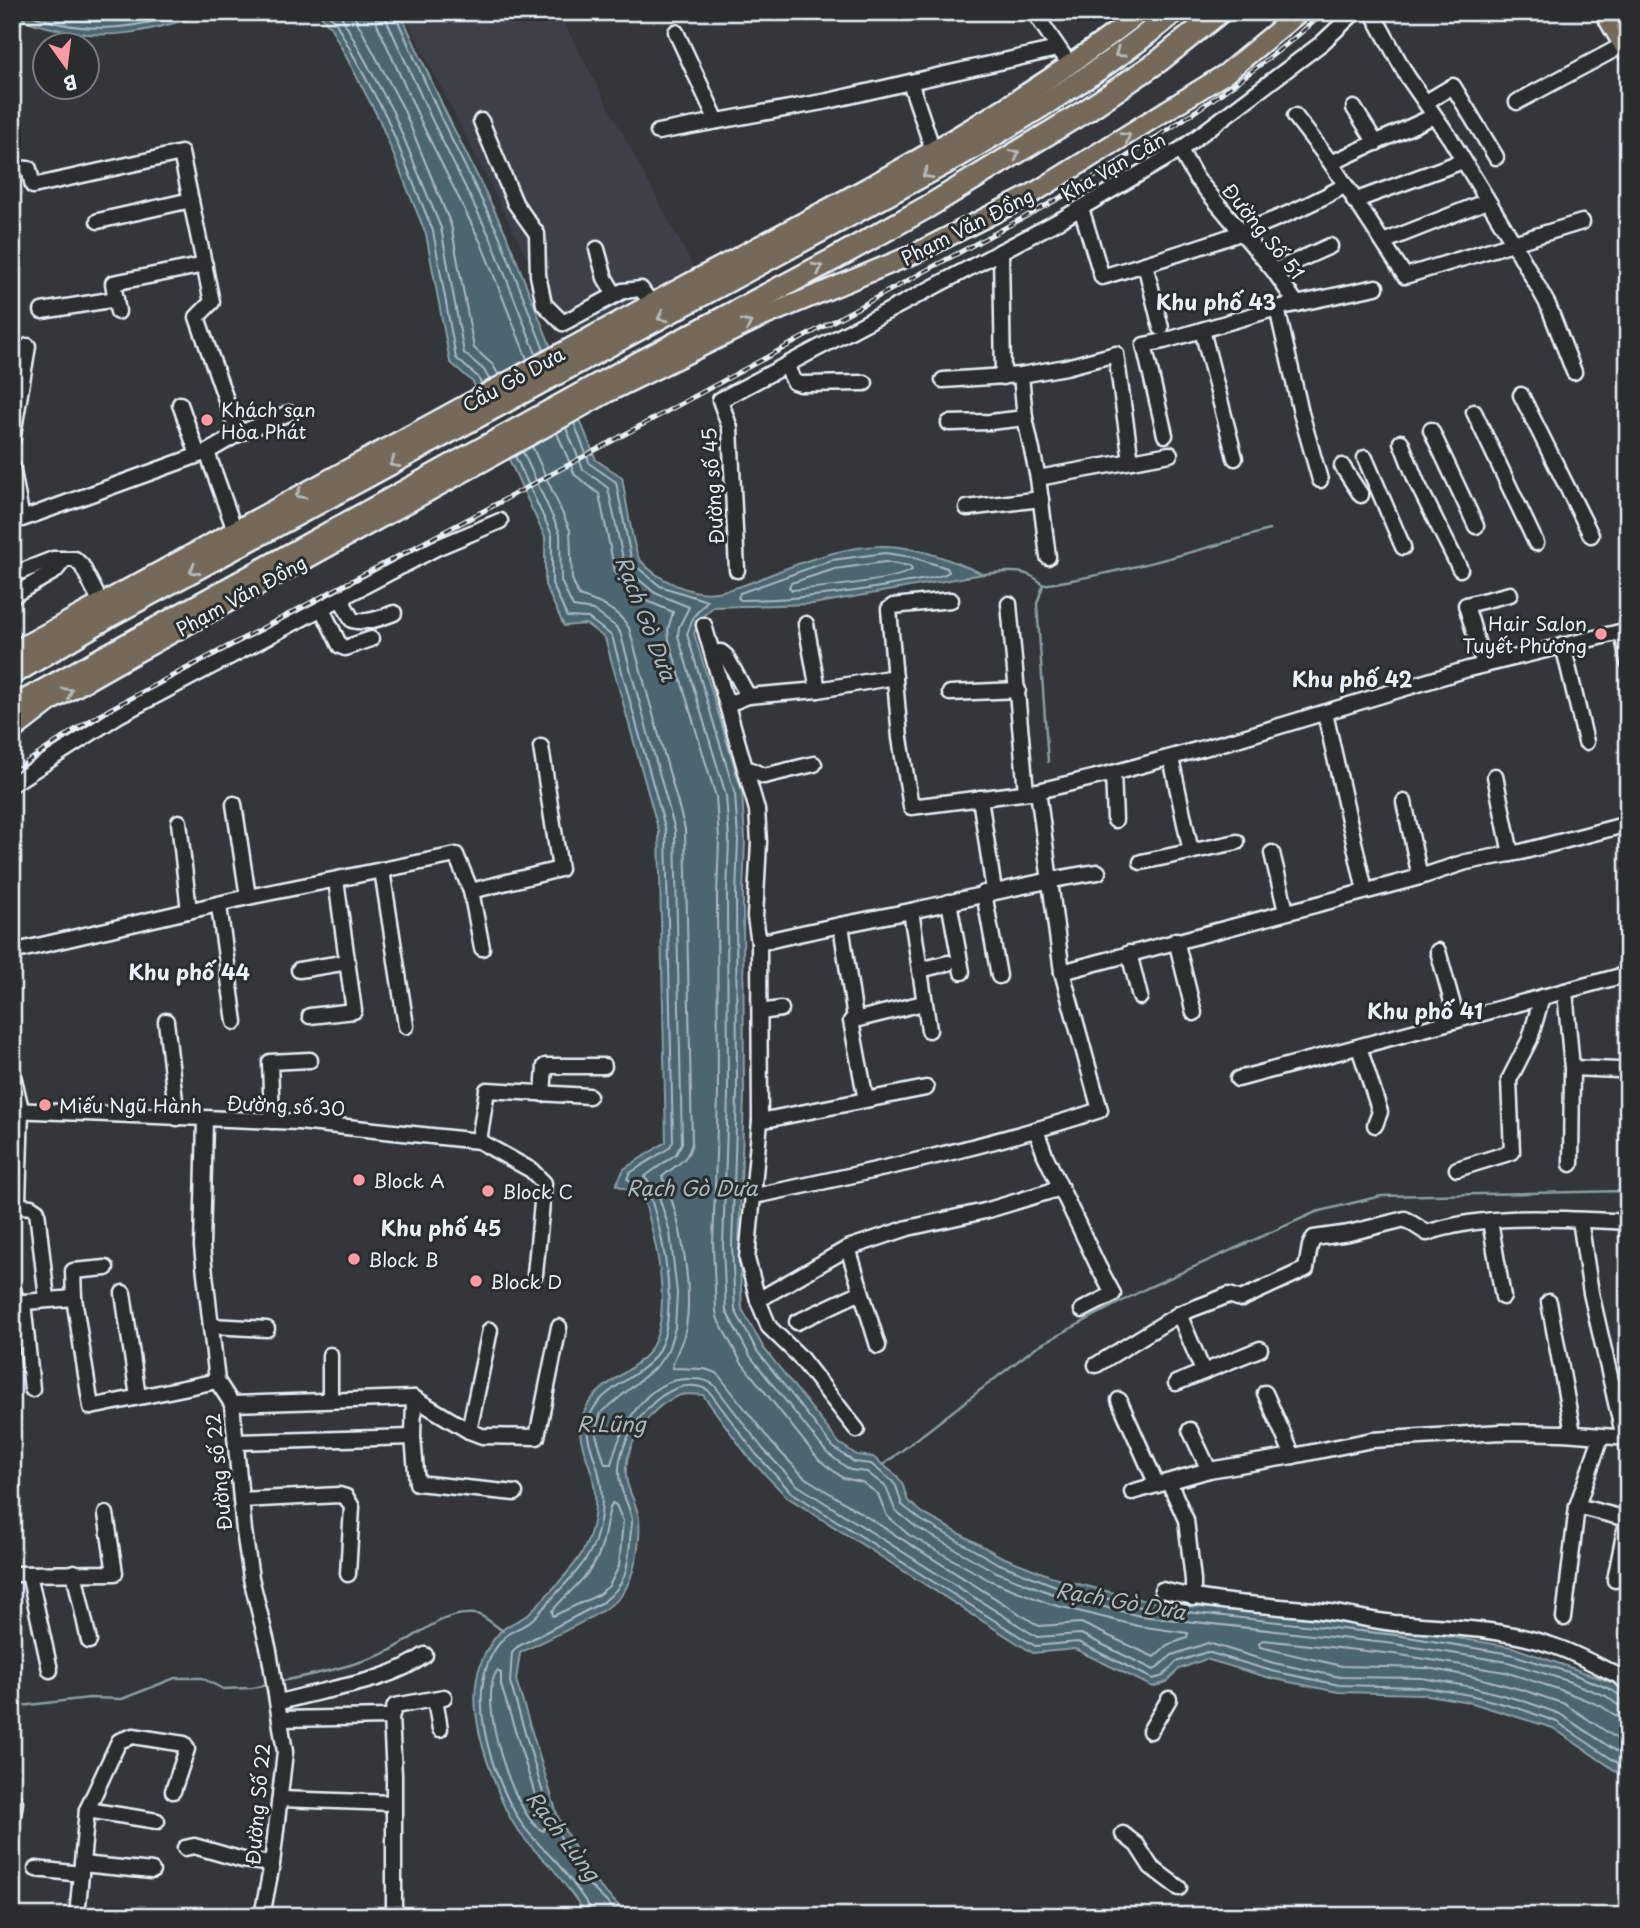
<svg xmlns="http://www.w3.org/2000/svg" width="1640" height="1928" font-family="'Playpen Sans',sans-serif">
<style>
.built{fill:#3e4149}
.water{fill:#4b6670;stroke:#8a9ea6;stroke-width:2}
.pier{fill:#33363a}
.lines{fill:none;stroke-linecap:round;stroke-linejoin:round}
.shore{stroke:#a9b9c2;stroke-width:2}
.stream{stroke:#8a9ea6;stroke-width:2.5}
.minor-casing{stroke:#e8f1f8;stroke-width:19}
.major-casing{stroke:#e8f1f8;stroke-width:23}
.highway-casing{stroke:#e8f1f8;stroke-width:26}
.minor{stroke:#2a2d2e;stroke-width:14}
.major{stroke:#746a5a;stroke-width:18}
.highway{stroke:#746a5a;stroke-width:21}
.rail-casing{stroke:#e8f1f8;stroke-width:5}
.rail{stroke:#2a2d2e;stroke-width:2.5;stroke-dasharray:8;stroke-linecap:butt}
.oneway{stroke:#babbb9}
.poi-dot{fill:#ff9aa2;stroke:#2a2d2e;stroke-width:2.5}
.labels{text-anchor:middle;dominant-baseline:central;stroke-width:6;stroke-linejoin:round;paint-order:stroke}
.street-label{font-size:19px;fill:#e8f1f8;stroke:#2a2d2e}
.poi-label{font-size:19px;fill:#e8f1f8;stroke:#2a2d2e;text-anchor:start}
.neighbourhood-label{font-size:21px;font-weight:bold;fill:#e8f1f8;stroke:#2a2d2e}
.water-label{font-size:21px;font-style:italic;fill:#a9b9c2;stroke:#2a2d2e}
</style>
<rect width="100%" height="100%" fill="#33363a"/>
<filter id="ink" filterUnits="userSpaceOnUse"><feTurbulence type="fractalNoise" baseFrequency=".0143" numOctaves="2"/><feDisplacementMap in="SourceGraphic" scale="14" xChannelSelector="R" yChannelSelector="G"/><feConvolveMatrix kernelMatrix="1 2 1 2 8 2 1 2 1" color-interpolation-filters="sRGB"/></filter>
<g filter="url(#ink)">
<polygon class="built" points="403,12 558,12 695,270 566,335"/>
<g class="water">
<path d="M 15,12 L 211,12 C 152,31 104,44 44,26 C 32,23 23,21 15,12 Z"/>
<path d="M 318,12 L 400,12 L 447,115 L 505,232 L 596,460 L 622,477 C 625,492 633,553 640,560 C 656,579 691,596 716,592 C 739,589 761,578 782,570 C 812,558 853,545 886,546 C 919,547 954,561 983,574 L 813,604 L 713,607 L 700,619 L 694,633 L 742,792 L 745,839 L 743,895 L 744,1095 L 739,1246 L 742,1309 L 763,1347 L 839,1443 L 857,1455 L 873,1457 L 897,1476 L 902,1483 L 908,1501 L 924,1514 L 1000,1556 L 1058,1579 L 1142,1600 L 1397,1628 L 1512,1647 L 1614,1683 L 1628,1693 L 1628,1779 L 1553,1728 L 1469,1702 L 1422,1694 L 1338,1692 L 1270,1678 L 1206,1659 L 1179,1669 L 1167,1682 L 1153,1687 L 1075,1649 L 1033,1653 L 787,1497 L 750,1459 L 703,1395 C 696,1395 688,1393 681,1395 C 652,1404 629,1439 626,1468 C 624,1488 637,1501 639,1519 C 641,1542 635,1577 621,1596 C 609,1612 541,1642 520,1653 L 516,1680 L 558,1817 L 589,1876 L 629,1916 L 588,1916 C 576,1900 565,1884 553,1869 C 541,1856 527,1844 517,1829 C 505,1812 498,1791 491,1772 C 474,1725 463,1672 500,1632 C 508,1624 519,1621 527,1615 C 540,1603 576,1566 583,1551 C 594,1531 598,1501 593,1479 C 587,1451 572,1437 586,1408 C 597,1385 629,1374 646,1355 C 677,1320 655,1237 643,1196 L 616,1185 L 624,1169 L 666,1142 L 659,832 L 605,638 L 586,624 L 564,626 L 545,585 L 545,537 L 473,382 L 450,362 L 426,234 L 379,119 L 330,26 Z"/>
</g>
<polygon class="pier" points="555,350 583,419 506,462 475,394"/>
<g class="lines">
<g class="shore">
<path d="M 24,12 C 78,36 133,30 188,12"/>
<polyline points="52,12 95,21 159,12"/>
<polyline points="327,12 336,23 386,116 433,231 456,358 478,377 481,384"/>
<polyline points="339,12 393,112 441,228 464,353 484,370 489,379"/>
<polyline points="352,12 403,108 451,225 474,348 493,365 498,374"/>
<polyline points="375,12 377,24 423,126 481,243 527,359"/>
<polyline points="385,12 387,21 433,122 491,239 536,354"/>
<polyline points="394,12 441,118 499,235 544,350"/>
<polyline points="574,423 590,464 616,482 632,563 660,586 707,601 694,616 687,634 735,794 738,839 736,895 737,1095 732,1246 735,1310 757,1351 833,1447 854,1462 871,1464 892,1481 896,1486 902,1505 921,1520 997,1563 1056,1586 1141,1607 1396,1635 1510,1654 1568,1672 1610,1689 1622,1697 1628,1698"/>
<polyline points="566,428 583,469 608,488 625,568 655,593 689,607 679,627 678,636 726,795 729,839 727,895 728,1095 723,1246 726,1311 750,1356 827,1453 850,1470 867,1472 886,1487 895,1510 916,1527 994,1571 1053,1594 1140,1616 1395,1644 1508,1662 1565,1680 1606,1696 1619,1706 1628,1707"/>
<path d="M 532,446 L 570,530 L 572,579 L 579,596 C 598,602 618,609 629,628 L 685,829 L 692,1142 C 689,1161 675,1165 662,1177 C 681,1214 694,1291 685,1332 C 682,1345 674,1356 672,1368 L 704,1369 L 717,1373 L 771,1442 L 804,1477 L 1039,1626 L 1081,1623 L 1154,1657 L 1167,1645 L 1187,1638 L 1188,1633 L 1138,1626 L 1050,1604 L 989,1580 L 909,1535 L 887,1516 L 878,1494 L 862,1482 L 843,1478 L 819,1460 L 741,1362 L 718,1320 L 716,1311 L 713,1246 L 718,1095 L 717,895 L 719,839 L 716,797 L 669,640 L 668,629 L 673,612 L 647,601 L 615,572 L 599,494 L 575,475 L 557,433"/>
<path d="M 523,452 L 560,533 L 561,581 L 573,607 L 593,610 L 615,626 L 620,632 L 675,830 L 682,1143 L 676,1154 L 644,1177 L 657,1190 L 670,1232 L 677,1293 L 675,1328 L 668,1350 L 657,1366 L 601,1413 L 595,1431 L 605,1464 L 611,1464 C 620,1429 645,1378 689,1379 C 699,1379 707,1379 715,1386 L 763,1449 L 797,1485 L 1037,1637 L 1081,1634 L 1154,1670 L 1172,1655 L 1208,1643 L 1274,1663 L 1340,1677 L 1422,1678 L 1472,1687 L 1521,1700 L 1560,1714 L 1628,1759"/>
<path d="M 515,456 L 552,535 L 552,583 L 567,617 L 588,618 L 612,636 L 666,831 L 673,1142 L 669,1148 L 630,1173 L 627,1179 L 649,1193 C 663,1234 684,1325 651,1361 C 634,1378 607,1388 594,1408 C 578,1433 596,1454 600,1479 C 604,1499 601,1522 595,1541 C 586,1564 571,1578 554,1596 C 546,1605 538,1615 529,1622 C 522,1628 512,1630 506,1636 C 458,1682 491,1775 521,1823 C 531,1837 545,1850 556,1862 C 569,1877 580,1893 591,1909 L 593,1916"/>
<path d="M 885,553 L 912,557 L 947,568 L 949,572 C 938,579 917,580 903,583 C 849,593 796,600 741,600 L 738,598 L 740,593 L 832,560 Z"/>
<path d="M 885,562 L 910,566 L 912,570 C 895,581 816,588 792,590 L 789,587 L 791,583 L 835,569 Z"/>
<path d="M 612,1503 L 616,1505 L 623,1521 L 619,1566 L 609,1586 L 598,1595 L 553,1616 L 552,1611 C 567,1593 588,1578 598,1556 C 606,1540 605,1519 612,1503 Z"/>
<path d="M 497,1671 L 501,1673 L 501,1685 L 545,1827 L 543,1831 C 514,1818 476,1698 497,1671 Z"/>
<polyline points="1628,1718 1615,1715 1601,1706 1561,1690 1505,1672 1394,1654 1263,1640 1259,1643 1260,1647 1342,1666 1427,1668 1475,1677 1523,1690 1565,1704 1628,1746"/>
<path d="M 621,1916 L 584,1880 L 551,1820 L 510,1682 L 512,1653 L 517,1647 L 603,1602 C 626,1585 628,1569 630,1542 C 630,1535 632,1527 632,1520 C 629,1502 618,1491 619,1468 C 621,1432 666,1369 708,1390 L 756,1454 L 791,1492 L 1035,1646 L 1078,1642 L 1153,1679 L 1163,1676 L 1176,1662 L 1207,1652 L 1272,1671 L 1339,1685 L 1422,1687 L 1470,1695 L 1518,1708 L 1557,1722 L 1628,1770"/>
</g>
<g class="stream">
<path d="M 983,574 C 1004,572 1027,567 1043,585 C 1120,573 1194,552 1269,530"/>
<polyline points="1043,585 1037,604 1048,762"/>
<polyline points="883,1465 1036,1347 1145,1289 1316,1212 1381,1196 1628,1191"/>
<path d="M 277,1682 C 312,1675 350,1667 383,1654 C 414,1641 439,1610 476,1614 C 484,1615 495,1626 503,1631"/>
<polyline points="12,1707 89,1698 122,1699 175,1678 202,1678 223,1689 252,1688 268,1685"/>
</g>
<g class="minor-casing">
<g id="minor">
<polyline points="1034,12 1070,65"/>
<polyline points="1372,12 1407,76 1450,138 1513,242 1548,305 1574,372"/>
<polyline points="676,32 717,121"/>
<polyline points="910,82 1057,49"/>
<polyline points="1426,102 1453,86 1496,157"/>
<polyline points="1517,102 1623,45"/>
<polyline points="1354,108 1376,143"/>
<polyline points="1295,116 1331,163 1405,276 1582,222"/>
<polyline points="481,121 515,203 537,234 538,275 544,304 563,323 623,291 641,289 651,303"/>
<polyline points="658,132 828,101 910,82 933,150"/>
<polyline points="1180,150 1196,178 1274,271 1297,304"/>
<polyline points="1331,163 1434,116"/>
<polyline points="12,168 29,169 33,186 181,153 212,302 197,317 238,434 207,452 234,528"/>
<polyline points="1354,201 1463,161"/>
<path d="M 1081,208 L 1102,277 C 1184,252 1270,228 1344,186"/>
<polyline points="98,221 191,200"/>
<polyline points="1383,242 1487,201"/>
<polyline points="597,249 605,278 615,295"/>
<polyline points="1001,251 1003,377"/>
<polyline points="1145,264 1161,328"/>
<polyline points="1274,271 1330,246"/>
<polyline points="1277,308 1301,413 1320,480"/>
<polyline points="42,311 116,299"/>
<polyline points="118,312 113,283 205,265"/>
<polyline points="1202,330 1235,458"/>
<polyline points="787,367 794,382 801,384 865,383"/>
<polyline points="1021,375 1025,418 1038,478 1048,557"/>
<polyline points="943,380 1021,375 1066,367 1116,354 1131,461"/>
<polyline points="1521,395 1591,535"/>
<polyline points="180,404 198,455"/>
<polyline points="1474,412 1536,543"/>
<polyline points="949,423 990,422 1025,418"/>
<polyline points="1431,430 1476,526"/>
<polyline points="238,434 289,413"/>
<polyline points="1165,435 1144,345 1164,341 1277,308 1376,287"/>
<polyline points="12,441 28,346"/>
<polyline points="1401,442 1417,483 1460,569"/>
<polyline points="1365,458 1403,547"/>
<polyline points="12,466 22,519 207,452"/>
<polyline points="1342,466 1361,495"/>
<polyline points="1038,478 1170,454"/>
<polyline points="967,508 1041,499"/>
<polyline points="737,570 730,428 720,400 1062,219 1180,150 1322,43 1355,12"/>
<polyline points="12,575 53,559 75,559 82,566 101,603"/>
<polyline points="12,596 55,571 64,560"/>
<path d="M 341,599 L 352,620 C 367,624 380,618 394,613"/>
<polyline points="951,600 893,606 889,609 900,738 911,807 1038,791 1113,773 1237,739 1468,669 1628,630"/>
<polyline points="1009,604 1026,792"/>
<polyline points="322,609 340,646 345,648 371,639"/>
<polyline points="806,624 818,690"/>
<polyline points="704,625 757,810 759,842 755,917 759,943 760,1121 747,1259 758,1300 769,1327 799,1356 857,1430"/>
<polyline points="1622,632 1628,662"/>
<polyline points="1563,645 1586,742"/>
<polyline points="713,653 721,652 726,656 748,696"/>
<polyline points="1484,665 1466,605 1510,594"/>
<polyline points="950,693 1018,690"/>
<polyline points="728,704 748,696 818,690 895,677"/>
<polyline points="1325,713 1365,891"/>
<polyline points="1171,758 1191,852"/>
<polyline points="746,768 764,776 814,764"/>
<polyline points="1113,773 1115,820"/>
<polyline points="1495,776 1511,854"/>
<polyline points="12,784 119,715 436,548 500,521"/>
<polyline points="980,798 994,891"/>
<polyline points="1404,802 1420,877"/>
<polyline points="234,804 248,897"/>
<polyline points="179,822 189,911"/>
<polyline points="1272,853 1286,911"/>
<polyline points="1141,862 1237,842"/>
<polyline points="382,870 406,1026"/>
<polyline points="471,891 482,948"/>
<polyline points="984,893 999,976"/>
<polyline points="949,902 962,972"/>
<polyline points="219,906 235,1022"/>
<polyline points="911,911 929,1030"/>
<polyline points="841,925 855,1018"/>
<polyline points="1627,926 1628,927"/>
<polyline points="1176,940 1194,1013"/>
<path d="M 759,943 C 810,930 863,921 915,910 C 976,897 1036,881 1098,872"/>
<polyline points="1438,951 1457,1020"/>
<polyline points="12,952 248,897 456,855 471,891 560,869 541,747"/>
<polyline points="1129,953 1140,997"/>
<polyline points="299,970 348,962"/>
<polyline points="920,970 948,963"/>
<polyline points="1062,972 1420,877 1466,862 1521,852 1628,824"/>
<polyline points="1565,991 1572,1068 1571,1164"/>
<polyline points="760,1012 781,1009"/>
<polyline points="310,1016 354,1011 336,880"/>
<polyline points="166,1021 177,1118"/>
<polyline points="1359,1047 1380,1112 1375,1125"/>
<polyline points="1572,1068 1618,1070"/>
<polyline points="12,1071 21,1109 18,1201 22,1206 31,1207 37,1211 47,1299"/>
<polyline points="1238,1079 1628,974"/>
<polyline points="543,1094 545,1066 604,1066"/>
<polyline points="865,1095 851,1021 923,1003"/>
<polyline points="12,1110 299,1122 479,1141 531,1170 544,1183 535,1274"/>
<polyline points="205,1120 202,1247 217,1381 232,1404 244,1531 251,1578 269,1651 285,1752 272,1864 262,1916"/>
<polyline points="272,1121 270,1062 310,1060"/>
<polyline points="760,1121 926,1088"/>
<polyline points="1036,1130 1045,1155 1098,1266 1113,1294 1082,1310"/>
<polyline points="479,1141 487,1090 589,1096"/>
<polyline points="1457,1169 1512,1152 1509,1080 1530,1039 1542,997"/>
<path d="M 755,1196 C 870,1172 987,1147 1100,1110 L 1062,972 L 1038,791"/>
<polyline points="1580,1220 1591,1293 1624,1438"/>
<polyline points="1490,1221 1503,1297"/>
<polyline points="848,1248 878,1346"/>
<polyline points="106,1268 73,1271 74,1298 91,1407 217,1381"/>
<polyline points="12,1292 14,1292"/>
<polyline points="123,1293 138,1397"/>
<polyline points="758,1300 848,1248 908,1228 985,1211 1061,1188"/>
<polyline points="23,1302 32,1389"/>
<polyline points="1549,1302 1573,1433"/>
<polyline points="12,1303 74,1298"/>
<polyline points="1179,1314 1203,1371"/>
<polyline points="797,1322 861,1292"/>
<polyline points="211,1326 267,1329"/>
<polyline points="330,1355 330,1400"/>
<path d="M 1096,1365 L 1179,1314 L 1229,1295 L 1241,1299 L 1306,1269 L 1310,1246 L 1314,1238 L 1349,1233 L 1405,1219 L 1427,1233 C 1490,1212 1563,1219 1628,1222"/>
<polyline points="1176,1383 1260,1349"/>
<polyline points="1265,1393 1293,1456"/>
<polyline points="414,1398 413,1437 417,1483 515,1493"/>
<polyline points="1119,1400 1157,1485"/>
<polyline points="232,1404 414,1398 469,1431 482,1436 537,1437 559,1327"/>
<polyline points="1190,1430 1209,1470"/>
<polyline points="469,1431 490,1330"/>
<polyline points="236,1442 413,1437"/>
<polyline points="1169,1482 1186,1520 1193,1580 1193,1598"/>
<polyline points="1132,1492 1209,1470 1293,1456 1372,1440 1501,1432 1563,1433 1628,1438"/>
<polyline points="241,1500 339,1495 346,1497 352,1507 348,1574"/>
<polyline points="1577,1506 1627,1519 1615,1580"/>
<polyline points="74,1572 89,1641"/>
<polyline points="12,1574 115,1573 106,1514"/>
<polyline points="29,1574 50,1670"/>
<path d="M 1162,1590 C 1213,1603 1263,1605 1315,1610 C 1341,1613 1367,1620 1394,1623 C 1445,1627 1502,1628 1551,1645 C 1574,1652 1597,1666 1619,1676 L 1628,1683"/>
<polyline points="1564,1618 1577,1506 1601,1437"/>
<polyline points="435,1699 440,1729"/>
<path d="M 278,1703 C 326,1687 384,1685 425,1655"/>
<polyline points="280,1719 391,1717"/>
<polyline points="1150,1731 1169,1699"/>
<polyline points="280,1799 393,1803"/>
<polyline points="87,1810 157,1821"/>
<polyline points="12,1822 15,1802"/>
<polyline points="1123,1834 1137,1845 1151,1867 1179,1888"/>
<polyline points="185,1848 194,1846 243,1860 272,1864"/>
<polyline points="82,1864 152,1871"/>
<polyline points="36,1869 81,1874"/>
<polyline points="77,1916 87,1810 119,1741 133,1736 184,1744 187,1749 173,1791"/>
<polyline points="394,1916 394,1775 391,1717 395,1706 444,1697"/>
</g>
</g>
<g class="major-casing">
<g id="major">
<polyline points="1604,12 1628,53"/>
<path d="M 12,652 C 231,531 451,412 671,293 C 831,206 998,125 1141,12"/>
<polyline points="12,731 51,701 118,663 607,393 758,319 914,254 1032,194 1225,74 1300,12"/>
</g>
</g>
<g class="highway-casing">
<g id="highway">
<path d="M 12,674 L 111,615 L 955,158 C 1030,114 1107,69 1174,12"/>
<polyline points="12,708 601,383 836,258 929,206 1087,110 1159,61 1220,12"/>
</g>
</g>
<use href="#minor" class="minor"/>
<use href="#major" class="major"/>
<use href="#highway" class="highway"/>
<g class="rail-casing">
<path id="rail" d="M 12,772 L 79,727 L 112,708 L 489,508 L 1067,194 C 1157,138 1245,82 1325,12"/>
</g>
<use href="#rail" class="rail"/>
</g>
<defs><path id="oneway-chevron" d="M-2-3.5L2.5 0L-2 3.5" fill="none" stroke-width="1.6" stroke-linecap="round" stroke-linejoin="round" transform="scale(1.75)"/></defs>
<g class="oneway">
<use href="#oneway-chevron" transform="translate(1119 53) rotate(144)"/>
<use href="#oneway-chevron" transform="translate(1126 137) rotate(-32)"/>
<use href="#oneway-chevron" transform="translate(1015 154) rotate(-31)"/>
<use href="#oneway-chevron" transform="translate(927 174) rotate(151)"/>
<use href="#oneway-chevron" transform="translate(818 268) rotate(-28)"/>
<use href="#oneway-chevron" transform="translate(662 317) rotate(152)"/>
<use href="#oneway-chevron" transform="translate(747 324) rotate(-26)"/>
<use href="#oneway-chevron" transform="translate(394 463) rotate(150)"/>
<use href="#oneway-chevron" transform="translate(300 494) rotate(152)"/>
<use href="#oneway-chevron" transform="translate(194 570) rotate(151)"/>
<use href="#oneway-chevron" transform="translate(68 692) rotate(-30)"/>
</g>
</g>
<g class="poi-dot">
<circle cx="207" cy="420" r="7"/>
<circle cx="1601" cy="634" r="7"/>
<circle cx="45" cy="1105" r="7"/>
<circle cx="359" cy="1180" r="7"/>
<circle cx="488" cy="1191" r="7"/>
<circle cx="354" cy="1259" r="7"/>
<circle cx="476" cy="1281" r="7"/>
</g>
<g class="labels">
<g class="street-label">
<text transform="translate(1113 166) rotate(-30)">Kha Vạn Cân</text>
<text transform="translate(967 226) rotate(-27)">Phạm Văn Đồng</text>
<text transform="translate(1264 231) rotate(51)">Đường Số 51</text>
<text transform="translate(513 379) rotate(-29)">Cầu Gò Dưa</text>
<text transform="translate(712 486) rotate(-94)">Đường số 45</text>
<text transform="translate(241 595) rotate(-29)">Phạm Văn Đồng</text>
<text transform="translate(286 1105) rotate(3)">Đường số 30</text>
<text transform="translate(218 1472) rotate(-96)">Đường số 22</text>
<text transform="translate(257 1804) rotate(-85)">Đường Số 22</text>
</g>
<g class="poi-label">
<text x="221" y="409">Khách sạn<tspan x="221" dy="22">Hòa Phát</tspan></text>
<text x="1587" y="623" text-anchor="end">Hair Salon<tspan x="1587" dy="22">Tuyết Phương</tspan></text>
<text x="59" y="1105">Miếu Ngũ Hành</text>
<text x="373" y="1180">Block A</text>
<text x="502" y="1191">Block C</text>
<text x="368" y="1259">Block B</text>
<text x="490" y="1281">Block D</text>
</g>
<g class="neighbourhood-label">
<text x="1216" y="301">Khu phố 43</text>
<text x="1352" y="678">Khu phố 42</text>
<text x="189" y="971">Khu phố 44</text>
<text x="1425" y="1010">Khu phố 41</text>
<text x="441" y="1227">Khu phố 45</text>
</g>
<g class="water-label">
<text transform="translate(647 618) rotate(69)">Rạch Gò Dưa</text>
<text x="692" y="1187">Rạch Gò Dưa</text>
<text x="611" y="1423">R.Lũng</text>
<text transform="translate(1121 1600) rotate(10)">Rạch Gò Dưa</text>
<text transform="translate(564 1835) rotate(53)">Rạch Lùng</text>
</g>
</g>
<rect width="1640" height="1928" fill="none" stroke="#2a2d2e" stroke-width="42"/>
<rect x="21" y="21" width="1598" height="1886" fill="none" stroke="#e8f1f8" stroke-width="2.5" filter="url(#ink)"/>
<g transform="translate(66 66) rotate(166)"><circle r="33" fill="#2a2d2e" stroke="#767b7f" stroke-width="2"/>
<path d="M0-5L12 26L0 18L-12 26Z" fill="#ff9aa2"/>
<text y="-10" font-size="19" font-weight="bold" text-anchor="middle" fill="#e8f1f8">B</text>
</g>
</svg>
